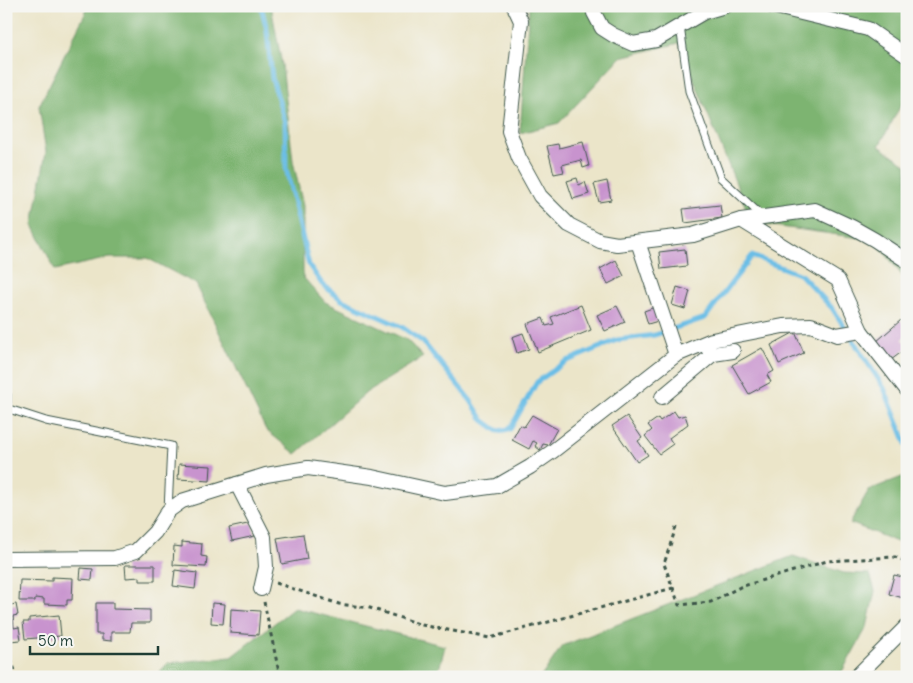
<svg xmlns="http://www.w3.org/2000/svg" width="913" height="683" font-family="Delius,sans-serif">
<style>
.forest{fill:#7db471;stroke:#4e7852}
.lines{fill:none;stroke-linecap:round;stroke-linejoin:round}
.stream{stroke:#6bbee6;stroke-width:5}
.building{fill:#c893ce}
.lane-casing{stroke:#3e564a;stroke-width:9}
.street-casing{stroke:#3e564a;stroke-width:16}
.path{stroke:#3e564a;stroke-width:3;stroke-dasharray:4 4;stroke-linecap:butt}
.lane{stroke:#fff;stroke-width:7}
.street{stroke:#fff;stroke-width:14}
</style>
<rect width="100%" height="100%" fill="#f6f6f2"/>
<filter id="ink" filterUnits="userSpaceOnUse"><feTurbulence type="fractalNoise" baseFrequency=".02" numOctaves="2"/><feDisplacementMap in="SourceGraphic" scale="10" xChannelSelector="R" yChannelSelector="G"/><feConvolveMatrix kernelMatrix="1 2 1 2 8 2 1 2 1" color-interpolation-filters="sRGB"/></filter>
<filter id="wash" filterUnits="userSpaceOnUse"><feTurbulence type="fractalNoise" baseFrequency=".0096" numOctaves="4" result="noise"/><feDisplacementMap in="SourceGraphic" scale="20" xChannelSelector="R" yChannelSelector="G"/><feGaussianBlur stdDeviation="1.12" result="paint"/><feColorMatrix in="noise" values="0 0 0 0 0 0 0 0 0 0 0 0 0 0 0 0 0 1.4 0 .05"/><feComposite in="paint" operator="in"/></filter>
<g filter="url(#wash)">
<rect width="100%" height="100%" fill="#ebe5c9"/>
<g class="forest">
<polygon points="89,6 271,6 282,65 293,161 303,206 303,277 325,302 407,340 423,357 367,392 296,454 266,430 196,284 147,258 109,258 55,270 33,225 46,152 39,106"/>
<polygon points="529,6 907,6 907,94 879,146 907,165 907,282 875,240 752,223 679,43 621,57 559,123 520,133"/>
<polygon points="907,475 907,546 850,523 869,490"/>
<polygon points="793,556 844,573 870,574 875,591 867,627 839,677 541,677 562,646"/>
<polygon points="294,608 445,646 437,677 155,677 168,663 231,657"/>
</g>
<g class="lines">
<polyline class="stream" points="261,6 267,30 272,78 285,122 286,168 309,265 322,284 342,300 402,327 423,342 471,401 483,420 498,431 510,429 537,382 565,362 617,340 655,335 705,318 752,256 801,275 832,308 884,388 907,446"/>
</g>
<g id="blocks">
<g class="building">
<polygon points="583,142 589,166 583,168 581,160 562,165 564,172 554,174 547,146 558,144 559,148"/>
<polygon points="577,178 579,185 585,182 589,194 573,199 567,181"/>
<polygon points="607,181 611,200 599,202 594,184"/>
<polygon points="720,205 722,218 685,223 683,209"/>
<polygon points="685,249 687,266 661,269 659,252"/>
<polygon points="616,260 624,276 608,284 600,269"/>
<polygon points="677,287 690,291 685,309 672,305"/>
<polygon points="581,305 591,330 538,352 527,324 543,318 546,326 554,324 551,317"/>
<polygon points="617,306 625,322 605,331 597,315"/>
<polygon points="655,307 658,321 648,324 644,311"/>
<polygon points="901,320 907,326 907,334 902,339 907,344 907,348 891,360 876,342"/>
<polygon points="795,332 804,353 779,364 771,345"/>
<polygon points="523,333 529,349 517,353 512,337"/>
<polygon points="762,348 774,371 767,375 771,382 749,394 732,365"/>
<rect x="6" y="394" width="5" height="9"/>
<polygon points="674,411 678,417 685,415 688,424 669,438 673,444 659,454 645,436 652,430 648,425 658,418 660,421"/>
<polygon points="532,415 557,429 548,445 543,444 540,450 535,446 537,443 533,441 529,449 512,440 520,425 524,427"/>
<polygon points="627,416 642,438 638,441 648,455 637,462 612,426"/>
<polygon points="179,464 211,466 210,481 178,479"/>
<polygon points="252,523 255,536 232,541 229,528"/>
<polygon points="303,534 307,559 282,564 277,538"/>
<polygon points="182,542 202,544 201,556 207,557 206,567 173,565 174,546 182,547"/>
<polygon points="125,565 155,565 155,581 140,581 140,577 126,578"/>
<polygon points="81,568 93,569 92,580 80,579"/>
<polygon points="175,570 197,573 195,589 173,586"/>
<polygon points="894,575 907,578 907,599 889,594"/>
<polygon points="52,577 73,578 72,600 67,600 67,605 44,604 44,599 35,598 35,601 19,601 20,580 52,581"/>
<polygon points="96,603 113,603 113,609 150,610 150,623 131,623 130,632 111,632 111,641 102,640 102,634 96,634"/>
<polygon points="212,603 225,604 223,624 211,623"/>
<polygon points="16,604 18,615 13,616 14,628 19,627 21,640 9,641 6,622 6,606"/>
<polygon points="231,609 260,611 258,635 230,633"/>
<polygon points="59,615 61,636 25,639 23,622 29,622 29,618"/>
</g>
</g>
</g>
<g filter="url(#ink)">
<use href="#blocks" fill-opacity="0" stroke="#3e564a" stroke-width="1"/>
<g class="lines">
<g class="lane-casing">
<g id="lane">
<polyline points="680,26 689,91 721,178 763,217"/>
<polyline points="6,412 12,410 46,421 171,446 168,510"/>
</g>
</g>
<g class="street-casing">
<g id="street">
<polyline points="514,6 521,21 509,131 519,158 540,196 569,225 600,241 617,244 693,235 741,220 815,210 852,227 875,240 907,261"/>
<polyline points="593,6 594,13 602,28 613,35 633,44 656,40 704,12 725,6"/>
<polyline points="772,6 868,29 907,56"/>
<polyline points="741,220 838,280 861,331 907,390"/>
<polyline points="638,242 676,355"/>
<polyline points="713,354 733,351"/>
<polyline points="662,397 713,354 704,344"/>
<polyline points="237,484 264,537 266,567 261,589"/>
<polyline points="6,559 115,558 136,551 155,532 168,511 182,501 266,475 308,468 372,477 445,493 497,486 530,467 553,451 676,355 712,340 783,326 811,325 837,335 861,331"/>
<polyline points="856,677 907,626"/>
</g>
</g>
<g class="path">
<polyline points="276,583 339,604 370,608 422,625 490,638 673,588 664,564 677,524"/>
<polyline points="673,588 679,605 711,602 740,587 827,561 895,557 907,562"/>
<polyline points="264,602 280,677"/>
<polyline points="6,644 17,677"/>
</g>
<use href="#lane" class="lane"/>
<use href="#street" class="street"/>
</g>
</g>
<rect width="913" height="683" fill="none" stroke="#f6f6f2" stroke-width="25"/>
<path d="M30 646v8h128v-8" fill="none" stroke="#1f3d34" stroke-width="2.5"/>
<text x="38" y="646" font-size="15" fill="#1f3d34" stroke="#f6f6f2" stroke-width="4" paint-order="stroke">50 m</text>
</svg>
